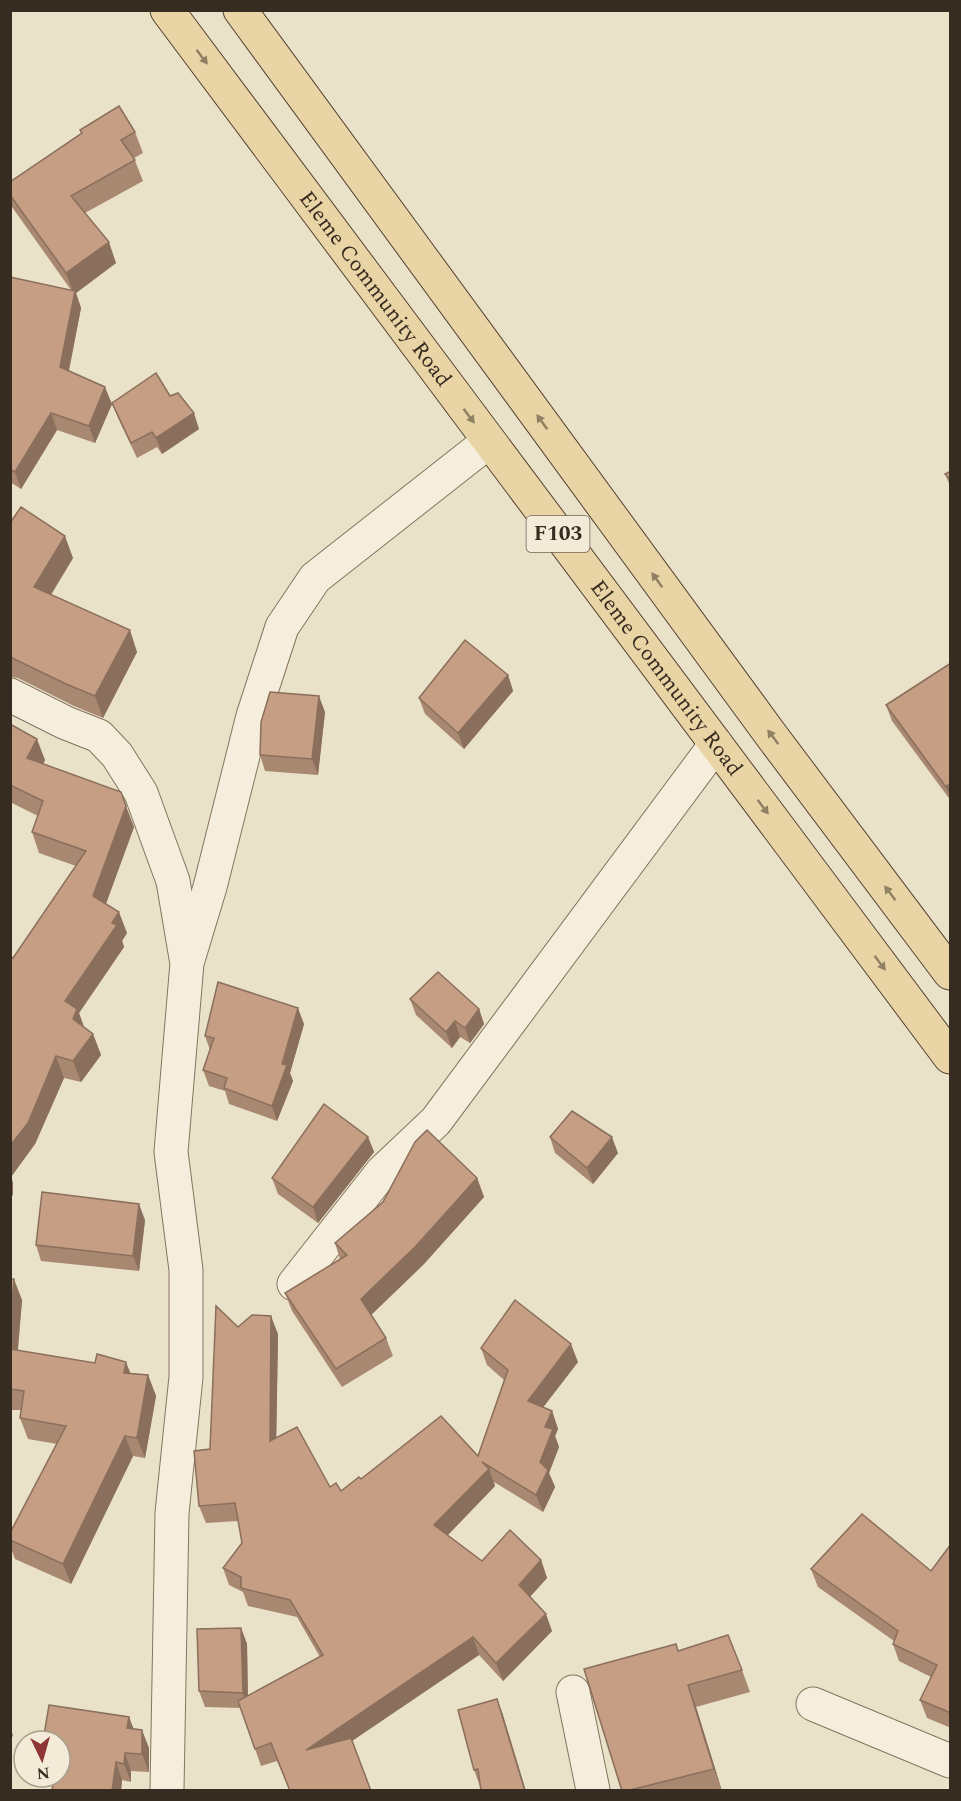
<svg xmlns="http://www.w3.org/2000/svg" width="961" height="1801" font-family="Spectral,serif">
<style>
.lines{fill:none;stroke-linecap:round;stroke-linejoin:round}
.minor-casing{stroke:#85745f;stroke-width:35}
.major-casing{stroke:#544233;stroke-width:35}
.minor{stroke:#f6eedc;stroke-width:33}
.major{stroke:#e9d4a5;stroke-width:33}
.wall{fill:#a98871}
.shaded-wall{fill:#8a6f5c}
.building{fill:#c59e83;stroke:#8a6f5c;stroke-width:1.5}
.oneway{fill:#908063}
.labels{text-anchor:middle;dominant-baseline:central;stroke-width:6;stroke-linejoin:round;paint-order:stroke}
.shield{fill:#f3ebd8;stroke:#6f6558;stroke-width:1.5}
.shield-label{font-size:21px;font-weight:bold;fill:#372c21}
.street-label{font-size:22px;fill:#372c21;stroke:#f3ebd8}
</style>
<rect width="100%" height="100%" fill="#eae1c9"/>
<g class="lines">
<g class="minor-casing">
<g id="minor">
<polyline points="10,695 66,723 99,736 117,755 141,793 173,881 186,958"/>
<polyline points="294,1284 382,1172 436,1121 716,744"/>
<polyline points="573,1692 593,1790"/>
<polyline points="813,1704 950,1761"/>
<polyline points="167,1790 172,1513 186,1377 186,1270 171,1152 187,963 210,887 253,716 282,627 315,578 488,442"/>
</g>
</g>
<g class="major-casing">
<g id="major">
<path id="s1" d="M 167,10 L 950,1057"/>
<polyline points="240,10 771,735 950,973"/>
</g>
</g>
<use href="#minor" class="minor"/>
<use href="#major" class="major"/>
</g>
<g class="wall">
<polygon points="80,130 135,132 143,153 134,158 143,181 85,213 116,263 76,293 81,308 69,371 112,404 95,443 57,430 21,489 10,482 10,277 71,290 12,207 10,203 10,182 81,133"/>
<polygon points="170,396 199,429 162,454 157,447 137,458 118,418 112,403"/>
<polygon points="951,471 951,488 945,474"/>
<polygon points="10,523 73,558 51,595 137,652 103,718 74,706 18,678 10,677"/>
<polygon points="951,663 951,801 892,721 886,705"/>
<polygon points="508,675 513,691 464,749 425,714 419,698"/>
<polygon points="325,712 318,775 265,771 260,755"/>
<polygon points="10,724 45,760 43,764 134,827 106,904 127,933 122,940 124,947 79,1013 84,1027 93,1034 101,1055 81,1082 64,1078 35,1144 11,1177 13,1183 13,1194 10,1201 10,956 13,958 76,866 39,853 32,832 38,816 10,802"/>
<polygon points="410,999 479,1009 484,1024 470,1043 460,1037 452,1048 416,1015"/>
<polygon points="304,1024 290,1073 293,1081 277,1121 229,1104 225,1091 209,1086 203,1070 210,1050 205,1036"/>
<polygon points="368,1137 374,1152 318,1223 278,1194 272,1178"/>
<polygon points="550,1137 618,1153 593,1184 555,1153"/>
<polygon points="477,1178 484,1197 423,1265 371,1315 386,1338 393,1356 342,1387 292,1311 285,1293 340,1259 335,1243"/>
<polygon points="145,1220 139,1271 41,1261 36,1245"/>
<polygon points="10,1279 22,1300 18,1350 131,1373 148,1375 156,1396 145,1458 133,1456 71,1584 15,1559 10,1546 10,1533 57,1444 28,1439 20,1418 21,1410 10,1410"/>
<polygon points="238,1327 278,1334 276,1438 330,1487 341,1491 361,1479 478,1456 504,1380 487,1365 481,1348 578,1362 543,1407 552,1411 558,1429 555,1436 559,1447 549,1473 555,1487 543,1512 494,1482 495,1486 448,1535 482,1561 541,1560 547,1578 530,1597 552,1631 503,1681 479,1655 352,1741 371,1791 290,1791 277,1761 261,1766 241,1708 205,1707 199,1691 241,1628 247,1644 248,1696 320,1657 297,1617 248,1606 243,1592 229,1585 223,1568 242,1543 238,1521 206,1523 199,1506 210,1449"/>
<polygon points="951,1544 951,1728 927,1718 920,1700 931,1677 899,1661 893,1644 894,1641 818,1587 811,1569 931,1571"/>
<polygon points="678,1651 742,1670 750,1692 696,1707 722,1791 622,1791"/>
<polygon points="497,1699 503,1715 480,1786 474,1770"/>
<polygon points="129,1717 133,1729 149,1748 149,1772 131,1771 131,1782 122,1780 121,1791 52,1791"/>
</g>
<g class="shaded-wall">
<polygon points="109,242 116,263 76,293 81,308 66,384 60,367 74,294 66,273"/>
<polygon points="105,387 112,404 95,443 89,426"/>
<polygon points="51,413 57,430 21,489 15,472"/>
<polygon points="194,413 199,429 162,454 156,438"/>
<polygon points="65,536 73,558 42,609 34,587"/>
<polygon points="130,630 137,652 103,718 95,696"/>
<polygon points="508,675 513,691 464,749 458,733"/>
<polygon points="319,696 325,712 318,775 312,759"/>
<polygon points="37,739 45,760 35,780 27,758"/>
<polygon points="948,785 951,793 951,799 946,787"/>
<polygon points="126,806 134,827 101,917 93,896"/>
<polygon points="119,912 127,933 122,941 124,947 79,1013 85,1030 81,1040 65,1001"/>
<polygon points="298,1008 304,1024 290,1073 293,1081 277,1121 272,1106"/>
<polygon points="479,1009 484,1024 470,1043 465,1028"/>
<polygon points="455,1021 460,1037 452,1048 446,1032"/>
<polygon points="93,1034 101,1055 81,1082 73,1061"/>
<polygon points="56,1056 64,1078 35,1144 11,1177 13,1183 13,1194 10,1201 10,1146"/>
<polygon points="368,1137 374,1152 318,1223 313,1207"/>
<polygon points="612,1137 618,1153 593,1184 587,1168"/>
<polygon points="477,1178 484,1197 423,1265 368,1318 361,1299"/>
<polygon points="139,1204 145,1220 139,1271 133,1256"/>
<polygon points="14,1279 22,1300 16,1369 10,1353 10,1327"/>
<polygon points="271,1316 278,1334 276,1459 270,1441"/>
<polygon points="571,1344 578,1362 535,1418 528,1401"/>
<polygon points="126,1362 134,1382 124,1373"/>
<polygon points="148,1375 156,1396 145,1458 137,1438"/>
<polygon points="552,1411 558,1429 555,1436 559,1447 549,1473 555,1487 543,1512 536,1495 545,1427"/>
<polygon points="125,1436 133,1456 71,1584 63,1564"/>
<polygon points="489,1469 495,1486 441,1542 434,1525"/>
<polygon points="541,1560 547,1578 525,1602 519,1585"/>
<polygon points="546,1614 552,1631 503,1681 496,1663"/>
<polygon points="241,1628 247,1644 248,1708 243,1693"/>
<polygon points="473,1637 479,1655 312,1768 306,1750"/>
<polygon points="688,1685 696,1707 722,1791 714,1769"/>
<polygon points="497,1699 503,1715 526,1791 525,1791"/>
<polygon points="129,1717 136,1735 127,1728"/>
<polygon points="10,1728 13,1735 10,1743"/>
<polygon points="142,1730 149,1748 149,1772 142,1754"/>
<polygon points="125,1753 131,1771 131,1782 124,1764"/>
<polygon points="116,1762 122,1780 121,1791 112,1791"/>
</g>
<g class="building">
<polygon points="119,106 135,132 121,140 135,160 71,196 109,242 66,273 10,195 10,182 82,133 80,130"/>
<polygon points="10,277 75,291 60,367 105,387 89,426 51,413 15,472 10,469"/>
<polygon points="156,373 170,396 178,393 194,413 156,438 152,432 131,443 112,403"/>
<polygon points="951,471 951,481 945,474"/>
<polygon points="21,507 65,536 34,587 130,630 95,696 66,684 10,657 10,523"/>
<polygon points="465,640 508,675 458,733 419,698"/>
<polygon points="951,663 951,789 948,785 946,787 886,705"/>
<polygon points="270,692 319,696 312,759 260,755 261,722"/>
<polygon points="10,724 37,739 27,758 121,792 126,806 93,896 119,912 112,923 117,925 65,1001 77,1009 73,1019 93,1034 73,1061 56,1056 28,1123 10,1146 10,956 13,958 86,851 32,832 43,801 10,785"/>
<polygon points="438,972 479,1009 465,1028 455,1021 446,1032 410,999"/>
<polygon points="218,982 298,1008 282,1064 287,1065 272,1106 224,1088 227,1078 203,1070 214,1038 205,1036"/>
<polygon points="324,1104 368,1137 313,1207 272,1178"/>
<polygon points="572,1111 612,1137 587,1168 550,1137"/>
<polygon points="427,1130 477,1178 416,1246 361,1299 386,1338 336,1369 285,1293 347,1255 335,1243 383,1202 415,1142"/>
<polygon points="42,1192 139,1204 133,1256 36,1245"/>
<polygon points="10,1279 14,1279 10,1327"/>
<polygon points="515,1300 571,1344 528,1401 552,1411 545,1427 553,1429 540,1462 548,1470 536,1495 482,1462 489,1469 434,1525 482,1561 510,1530 541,1560 519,1585 546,1614 496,1663 473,1637 306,1750 351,1738 371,1791 290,1791 271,1743 255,1749 238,1701 323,1655 290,1600 241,1588 241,1577 223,1568 242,1543 235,1503 199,1506 194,1451 210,1449 216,1306 238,1327 252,1315 271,1316 270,1441 297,1427 330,1487 336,1483 341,1491 359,1477 361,1479 441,1416 478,1456 508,1370 481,1348"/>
<polygon points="10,1349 95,1363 97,1354 126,1362 124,1373 148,1375 137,1438 125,1436 63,1564 10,1540 10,1533 66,1426 20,1418 24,1391 10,1389"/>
<polygon points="862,1514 931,1571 951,1544 951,1713 920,1700 937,1665 893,1644 898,1631 811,1569"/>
<polygon points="241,1628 243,1693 199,1691 197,1629"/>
<polygon points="728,1635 742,1670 688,1685 714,1769 626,1791 622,1791 584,1669 676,1644 678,1651"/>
<polygon points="497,1699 525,1791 481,1791 478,1769 474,1770 458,1710"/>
<polygon points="49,1705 129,1717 127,1728 142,1730 142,1754 125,1753 124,1764 116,1762 112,1791 52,1791 54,1777 60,1777 60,1741 43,1741"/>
</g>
<defs><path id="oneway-solid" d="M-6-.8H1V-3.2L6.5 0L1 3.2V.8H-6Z" transform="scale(1.5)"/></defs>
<g class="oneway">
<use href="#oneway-solid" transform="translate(202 57) rotate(53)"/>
<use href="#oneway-solid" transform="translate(469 416) rotate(53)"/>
<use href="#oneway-solid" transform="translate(542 422) rotate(-126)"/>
<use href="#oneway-solid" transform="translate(657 580) rotate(-126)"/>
<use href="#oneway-solid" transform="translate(773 737) rotate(-127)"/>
<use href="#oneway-solid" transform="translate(763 807) rotate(53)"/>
<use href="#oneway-solid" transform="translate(890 893) rotate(-127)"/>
<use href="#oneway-solid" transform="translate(880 963) rotate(53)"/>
</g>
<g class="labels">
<rect class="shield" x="526.5" y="516" width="63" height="36" rx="4.5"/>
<g class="shield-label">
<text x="558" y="534">F103</text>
</g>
<g class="street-label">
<text stroke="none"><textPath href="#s1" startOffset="348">Eleme Community Road</textPath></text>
<text stroke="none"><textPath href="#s1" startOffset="834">Eleme Community Road</textPath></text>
</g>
</g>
<rect width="961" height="1801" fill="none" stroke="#372c21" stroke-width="24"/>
<g transform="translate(42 1759) rotate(175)"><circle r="28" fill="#f3ebd8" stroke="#a89f8f" stroke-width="1.5"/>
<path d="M0-4.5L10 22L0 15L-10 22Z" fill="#8e3535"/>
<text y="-9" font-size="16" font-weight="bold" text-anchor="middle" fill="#372c21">N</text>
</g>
</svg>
